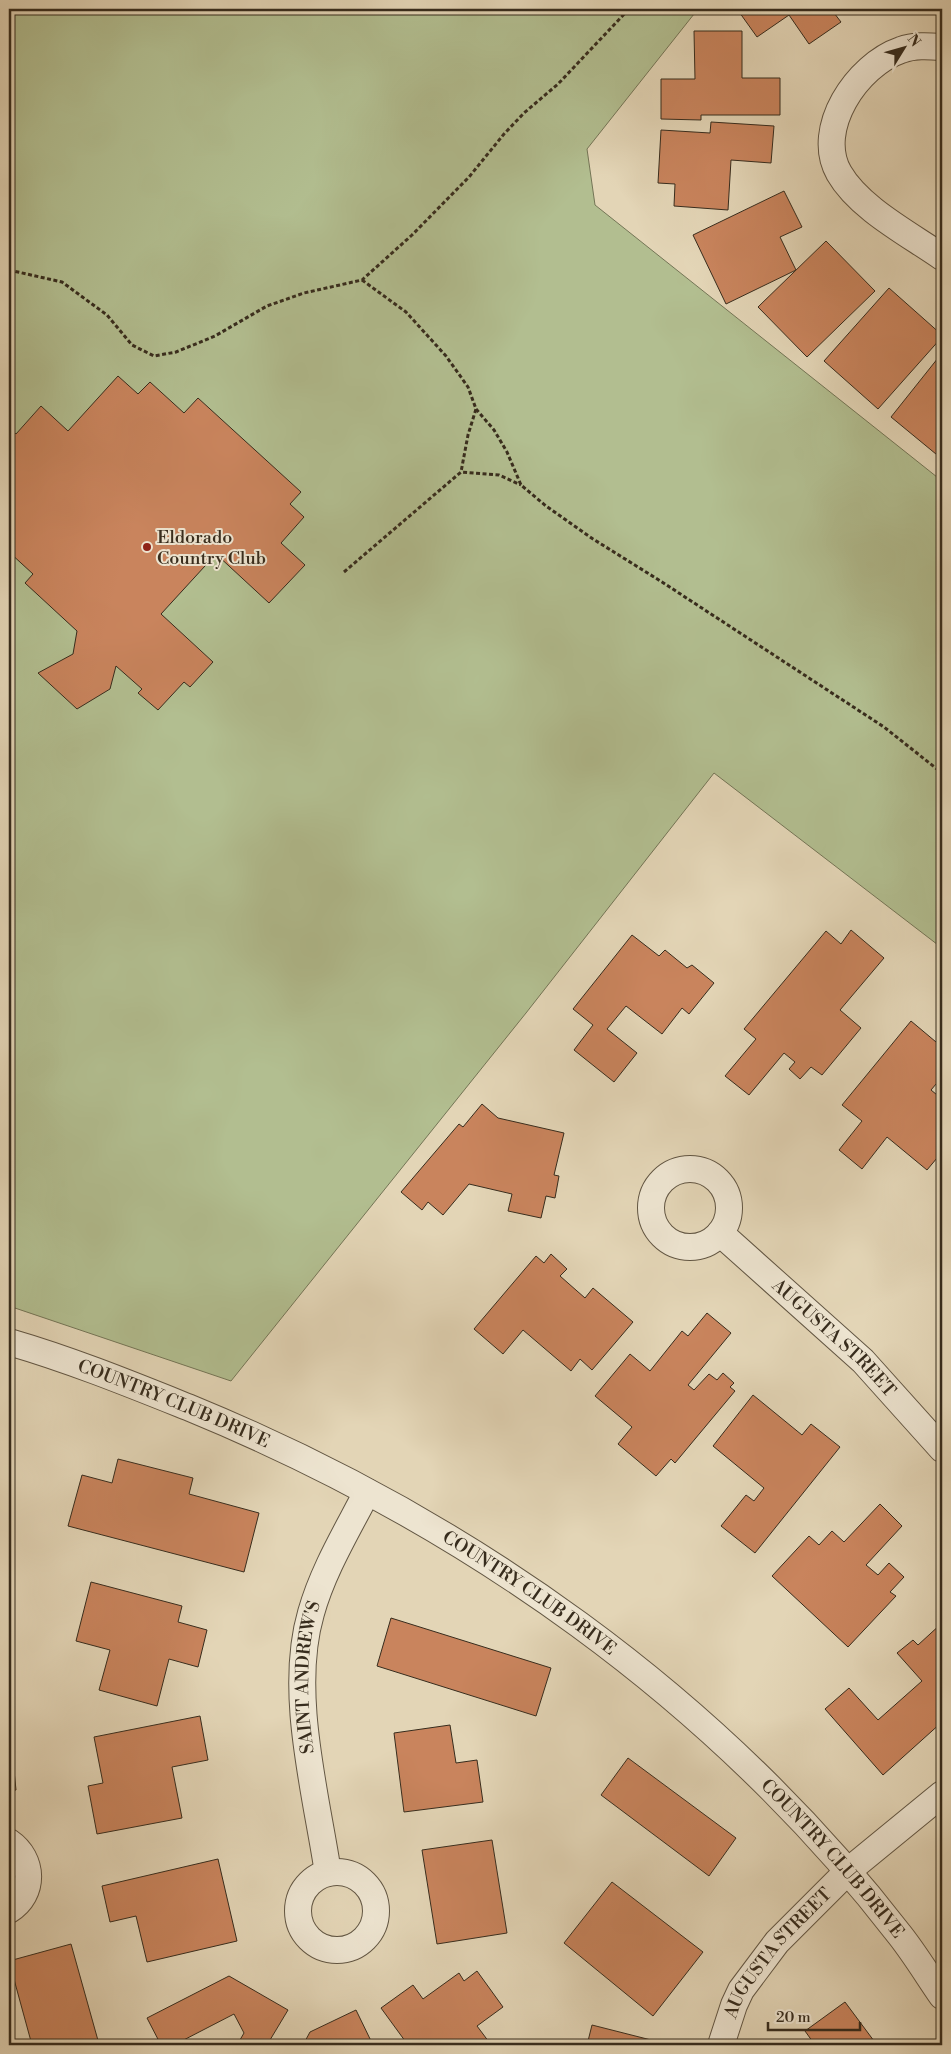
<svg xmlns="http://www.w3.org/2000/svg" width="951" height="2054" font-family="'Libre Bodoni',serif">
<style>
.green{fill:#b2be90;stroke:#747556}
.building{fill:#c9845d;stroke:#372c1d}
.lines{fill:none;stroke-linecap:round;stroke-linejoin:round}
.street-casing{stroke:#625643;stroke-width:28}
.path{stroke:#372c1d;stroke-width:3;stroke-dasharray:4 2.5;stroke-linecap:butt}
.street{stroke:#ede4d0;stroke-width:26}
.poi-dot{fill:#8f2418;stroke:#ede4d0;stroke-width:2}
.labels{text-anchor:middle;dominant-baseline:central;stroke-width:4;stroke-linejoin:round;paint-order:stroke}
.poi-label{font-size:18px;fill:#372c1d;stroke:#ede4d0;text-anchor:start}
.street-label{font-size:18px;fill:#372c1d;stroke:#ede4d0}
</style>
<rect width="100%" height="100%" fill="#e3d5b6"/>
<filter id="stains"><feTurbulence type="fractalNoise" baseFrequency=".004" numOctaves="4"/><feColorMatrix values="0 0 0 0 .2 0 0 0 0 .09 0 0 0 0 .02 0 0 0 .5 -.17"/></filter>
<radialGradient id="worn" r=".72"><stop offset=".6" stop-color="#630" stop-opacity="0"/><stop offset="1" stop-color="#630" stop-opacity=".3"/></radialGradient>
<polygon class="green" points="9,9 698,9 587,149 595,205 942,481 942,948 714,773 526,1013 231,1381 9,1306"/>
<g class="building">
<polygon points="737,9 831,9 841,22 809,44 789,15 757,37"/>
<polygon points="694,31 742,31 742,78 780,78 780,115 701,115 701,120 661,119 661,79 695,79"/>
<polygon points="711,122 774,126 771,163 731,160 728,210 674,206 675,184 658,183 661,130 710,133"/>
<polygon points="784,191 802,227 780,237 796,270 726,304 693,235"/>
<polygon points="826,241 875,291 807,357 758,307"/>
<polygon points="889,288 942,335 942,337 878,409 824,361"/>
<polygon points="942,353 942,459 891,417"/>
<polygon points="118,376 138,394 150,382 184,413 198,398 301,492 290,504 304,517 281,543 305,565 269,603 216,554 161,614 213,662 190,687 184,682 158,710 138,693 142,689 116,666 110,689 77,709 38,673 73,654 77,631 25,583 33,574 9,552 9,428 16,434 41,406 68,431"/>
<polygon points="851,930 884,958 840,1010 861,1028 822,1075 811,1067 800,1079 789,1069 795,1062 784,1053 749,1095 725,1076 756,1039 744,1029 826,931 841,944"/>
<polygon points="632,935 659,956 665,950 687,968 692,965 714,983 689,1014 682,1008 662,1034 626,1006 607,1029 637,1053 614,1082 574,1050 593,1025 573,1009"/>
<polygon points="911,1021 942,1047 942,1077 931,1090 942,1099 942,1152 927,1170 887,1137 862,1169 839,1150 862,1121 842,1105"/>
<polygon points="482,1104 498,1118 564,1133 554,1175 559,1176 555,1198 546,1196 541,1218 508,1211 512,1194 469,1184 443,1215 428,1202 422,1210 401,1192 459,1124 463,1127"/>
<polygon points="551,1254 567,1269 560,1276 585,1298 593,1288 633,1322 592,1370 580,1359 571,1371 523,1330 503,1354 474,1329 536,1256 544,1263"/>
<polygon points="707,1313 731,1333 688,1385 694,1390 709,1374 717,1380 723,1373 734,1383 730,1387 735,1391 675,1463 671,1459 656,1476 618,1444 632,1427 595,1396 630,1354 650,1371 682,1331 688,1336"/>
<polygon points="753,1395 802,1435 811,1424 840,1447 755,1553 721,1526 746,1495 754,1501 764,1488 713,1446"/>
<polygon points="118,1459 193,1478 189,1494 259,1513 244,1572 68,1526 82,1475 112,1483"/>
<polygon points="880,1504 902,1526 866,1565 878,1575 889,1563 904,1577 890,1592 896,1596 848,1647 772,1576 809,1536 819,1545 832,1531 844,1542"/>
<polygon points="91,1582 182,1606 178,1622 207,1630 198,1667 169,1659 157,1706 99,1690 110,1650 76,1641"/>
<polygon points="391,1618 551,1668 536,1716 377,1666"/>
<polygon points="942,1623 942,1722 883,1775 825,1709 849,1688 878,1720 922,1681 897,1653 913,1640 918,1645"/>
<polygon points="200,1716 208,1760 172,1767 182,1818 97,1834 88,1786 103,1783 94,1737"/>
<polygon points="9,1721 16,1790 9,1791"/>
<polygon points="450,1725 456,1763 477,1760 483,1802 404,1812 394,1733"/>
<polygon points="628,1758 736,1838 709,1876 601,1795"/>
<polygon points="492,1840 507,1933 437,1944 422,1850"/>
<polygon points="218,1859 237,1941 147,1962 136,1916 110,1922 102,1886"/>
<polygon points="612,1882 703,1952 653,2016 564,1943"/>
<polygon points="71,1944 99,2044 32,2045 9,1961"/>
<polygon points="477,1971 503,2007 477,2026 489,2042 485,2045 408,2045 381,2008 413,1985 423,1999 459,1973 464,1981"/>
<polygon points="229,1976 288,2010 267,2045 237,2045 244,2033 234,2014 174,2045 161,2045 147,2018"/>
<polygon points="845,2002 877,2045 815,2045 805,2031"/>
<polygon points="356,2010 373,2045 303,2045 310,2032"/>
<polygon points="9,2023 14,2045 9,2045"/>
<polygon points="592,2025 655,2041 654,2045 587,2045"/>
</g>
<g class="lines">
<g class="street-casing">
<g id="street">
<path d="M 942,47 C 928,46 914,45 901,50 C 857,65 814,129 839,173 C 859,208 909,234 942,257"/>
<circle cx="690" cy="1208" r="39"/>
<path id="s1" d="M 720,1233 L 863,1361 L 942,1449"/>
<path id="s2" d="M 9,1342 C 71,1360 130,1384 190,1408 C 465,1521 716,1697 899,1934 C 915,1954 928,1976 942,1996"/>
<path d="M 9,1842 C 34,1859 35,1894 9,1910"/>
<circle cx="337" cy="1911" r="39"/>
<path id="s3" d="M 328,1873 C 316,1793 288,1692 311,1613 C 323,1570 347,1531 367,1492"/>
<path id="s4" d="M 721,2045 L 734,2005 L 741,1990 L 777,1942 L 848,1871 L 942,1794"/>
</g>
</g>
<g class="path">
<polyline points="9,270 62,282 107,315 132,345 154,356 176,352 215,336 267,306 304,293 362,280 412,235 469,177 504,134 524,113 558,84 629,9"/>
<polyline points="362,280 406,312 446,356 468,387 476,409 468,435 461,472"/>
<polyline points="476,409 494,430 507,452 521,485 546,506 593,539 662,582 884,727 942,773"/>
<polyline points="344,572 461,472 499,475 521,485"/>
</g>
<use href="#street" class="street"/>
</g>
<circle class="poi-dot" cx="147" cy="547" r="5"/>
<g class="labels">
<g class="poi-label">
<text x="157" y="537">Eldorado<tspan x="157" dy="21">Country Club</tspan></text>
</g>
<g class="street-label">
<text stroke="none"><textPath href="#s1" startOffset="155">AUGUSTA STREET</textPath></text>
<text stroke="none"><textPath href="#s2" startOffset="176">COUNTRY CLUB DRIVE</textPath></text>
<text stroke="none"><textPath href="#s2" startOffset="580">COUNTRY CLUB DRIVE</textPath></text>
<text stroke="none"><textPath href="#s3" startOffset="198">SAINT ANDREW'S</textPath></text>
<text stroke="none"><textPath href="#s2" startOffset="985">COUNTRY CLUB DRIVE</textPath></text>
<text stroke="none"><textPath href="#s4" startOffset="110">AUGUSTA STREET</textPath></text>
</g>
</g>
<rect width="951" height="2054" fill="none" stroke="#e3d5b6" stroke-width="30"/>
<rect x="10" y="10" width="931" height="2034" fill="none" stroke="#372c1d" stroke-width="2.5"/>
<rect x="15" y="15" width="921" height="2024" fill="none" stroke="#372c1d"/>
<g transform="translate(904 48) rotate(53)" stroke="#ede4d0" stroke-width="4" paint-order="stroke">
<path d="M0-4L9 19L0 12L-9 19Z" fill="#372c1d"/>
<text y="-8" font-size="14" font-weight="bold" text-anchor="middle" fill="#372c1d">N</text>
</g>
<path d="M768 2022v8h92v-8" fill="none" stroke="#372c1d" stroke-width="2.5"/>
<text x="776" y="2022" font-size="15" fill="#372c1d" stroke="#ede4d0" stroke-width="4" paint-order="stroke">20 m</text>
<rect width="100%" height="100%" filter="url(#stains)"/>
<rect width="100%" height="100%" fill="url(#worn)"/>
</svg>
